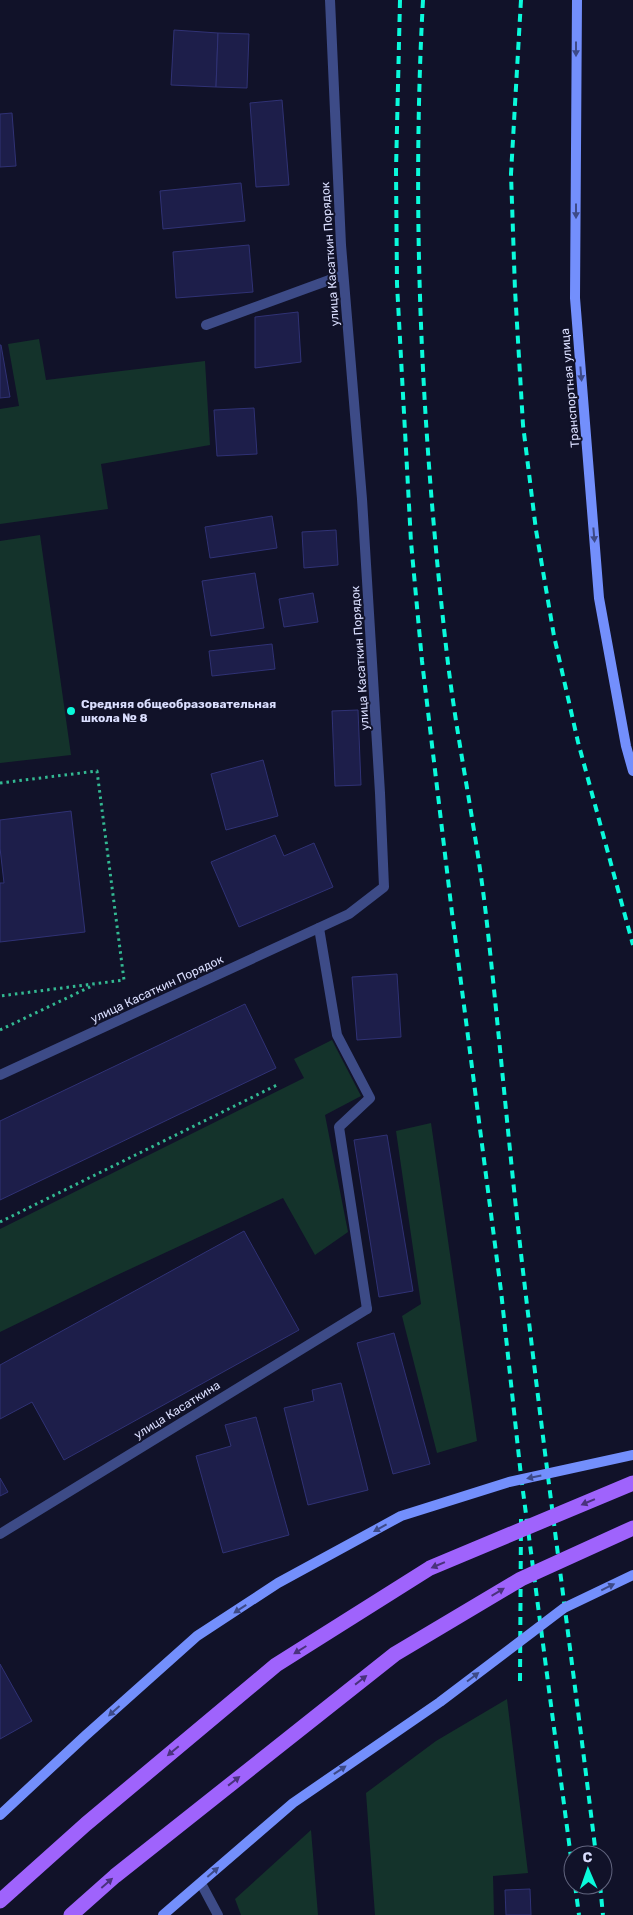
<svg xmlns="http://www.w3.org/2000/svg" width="633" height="1915" font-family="Rubik,sans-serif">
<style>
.green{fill:#14332b}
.building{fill:#1d1e4a;stroke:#303275}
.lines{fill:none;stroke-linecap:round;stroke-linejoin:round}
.path{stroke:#33b992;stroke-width:3;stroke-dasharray:2.5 4;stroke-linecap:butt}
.service{stroke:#3d4b87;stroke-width:10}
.minor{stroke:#3d4b87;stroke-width:10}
.secondary{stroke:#738ffc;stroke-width:10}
.rail{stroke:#0afadb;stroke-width:4;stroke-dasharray:8 6;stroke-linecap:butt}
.secondary-bridge{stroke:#738ffc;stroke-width:10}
.primary-bridge{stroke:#9f63fc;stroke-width:15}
.oneway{fill:#3d4a88}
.oneway2{fill:#4a327d}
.poi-dot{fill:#0afadb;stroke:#111229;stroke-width:2}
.labels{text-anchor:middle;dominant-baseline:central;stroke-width:4;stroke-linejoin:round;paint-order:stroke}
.street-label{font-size:12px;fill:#dadefe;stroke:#111229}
.poi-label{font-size:12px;font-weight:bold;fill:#dadefe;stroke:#111229;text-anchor:start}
</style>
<rect width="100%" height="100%" fill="#111229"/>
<g class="green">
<polygon points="39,339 46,380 205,361 210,445 101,464 108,509 0,524 0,409 19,406 8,344"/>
<polygon points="40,535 71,755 0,763 0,541"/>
<polygon points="332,1040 361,1096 325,1115 348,1232 315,1255 283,1198 115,1276 0,1332 0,1229 304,1078 294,1059"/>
<polygon points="431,1123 477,1441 437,1453 402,1316 421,1304 396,1131"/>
<polygon points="507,1699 528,1873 493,1876 494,1915 375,1915 366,1793 436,1741"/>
<polygon points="311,1830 318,1915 241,1915 235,1899"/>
</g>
<g class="building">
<polygon points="174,30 218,33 216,87 171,85"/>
<polygon points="218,33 249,34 247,88 216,87"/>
<polygon points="282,100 289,185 256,187 250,103"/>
<polygon points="12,113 16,166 0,167 0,114"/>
<polygon points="241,183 245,221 163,229 160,191"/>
<polygon points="249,245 253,292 176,298 173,252"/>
<polygon points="298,312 301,362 255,368 255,317"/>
<polygon points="0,345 1,345 10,397 0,398"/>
<polygon points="254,408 257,454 217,456 214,410"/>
<polygon points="272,516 277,548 210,558 205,527"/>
<polygon points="336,530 338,565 304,568 302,532"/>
<polygon points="255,573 264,628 211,636 202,581"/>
<polygon points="313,593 318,622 284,627 279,599"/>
<polygon points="272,644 275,669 212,676 209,651"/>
<polygon points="358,710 361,785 335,786 332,711"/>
<polygon points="263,760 278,816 226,830 211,774"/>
<polygon points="71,811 85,932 0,942 0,883 4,883 0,848 0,820"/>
<polygon points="275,835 284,856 314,843 333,887 239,927 211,862"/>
<polygon points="397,974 401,1037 357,1040 352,977"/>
<polygon points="245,1004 276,1068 0,1200 0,1121"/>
<polygon points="387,1135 413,1291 379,1297 354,1140"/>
<polygon points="244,1231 299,1330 64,1460 32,1402 0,1419 0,1365"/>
<polygon points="394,1333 430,1464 393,1474 357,1343"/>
<polygon points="341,1383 368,1490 308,1505 284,1408 314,1401 312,1390"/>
<polygon points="256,1417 289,1535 223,1553 196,1456 231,1446 225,1425"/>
<polygon points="0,1478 8,1492 0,1496"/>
<polygon points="0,1664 32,1721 0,1739"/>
<polygon points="530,1889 531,1915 506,1915 505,1890"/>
</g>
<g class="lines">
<g class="path">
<polyline points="0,783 97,771 124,980 0,996"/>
<polyline points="0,1030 94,985"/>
<polyline points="0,1222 277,1085"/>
</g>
<g class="service">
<polyline points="206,325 343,275"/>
<polyline points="319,928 337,1035 370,1098 339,1127 367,1309"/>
</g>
<g class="minor">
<polyline points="0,1075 349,914 384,887 380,793 362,499 341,245 330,0"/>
<polyline points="0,1534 367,1309"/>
<polyline points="203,1887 218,1915"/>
</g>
<polyline class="secondary" points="577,0 575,298 599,598 626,746 633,771"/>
<g class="rail">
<polyline points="400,0 396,170 397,284 411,542 422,661 452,913 501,1291 521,1476 573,1873"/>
<path d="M 423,0 C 411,218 422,438 447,655 C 457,742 476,828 486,915 C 500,1039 510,1163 525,1288 C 547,1477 573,1666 596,1855"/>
<polyline points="521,0 511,174 515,290 523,425 536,530 554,636 578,742 633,945"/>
<polyline points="520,1681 521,1519"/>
<polyline points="575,1885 579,1915"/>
<polyline points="600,1885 603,1915"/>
</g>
<g class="secondary-bridge">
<polyline points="0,1815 85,1736 197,1636 278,1583 401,1516 509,1482 633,1455"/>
<polyline points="163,1915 293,1803 440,1702 564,1608 633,1575"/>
</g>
<g class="primary-bridge">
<polyline points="0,1901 86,1824 276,1665 430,1568 633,1483"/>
<polyline points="71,1915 115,1876 395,1654 521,1579 633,1528"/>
</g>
</g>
<defs><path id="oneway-solid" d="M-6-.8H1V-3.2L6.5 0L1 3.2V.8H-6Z" transform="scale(1.25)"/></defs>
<g class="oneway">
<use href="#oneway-solid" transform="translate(576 49) rotate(90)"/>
<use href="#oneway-solid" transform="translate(576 211) rotate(90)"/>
<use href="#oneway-solid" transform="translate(581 374) rotate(85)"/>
<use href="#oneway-solid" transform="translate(594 535) rotate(85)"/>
<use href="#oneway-solid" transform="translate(534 1477) rotate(168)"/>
<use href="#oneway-solid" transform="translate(380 1528) rotate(151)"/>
<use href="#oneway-solid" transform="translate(608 1587) rotate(-26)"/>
<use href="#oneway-solid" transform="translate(240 1609) rotate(147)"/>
<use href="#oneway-solid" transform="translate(473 1677) rotate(-37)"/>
<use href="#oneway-solid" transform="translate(114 1711) rotate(138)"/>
<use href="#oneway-solid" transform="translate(340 1770) rotate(-34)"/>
<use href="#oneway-solid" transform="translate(213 1872) rotate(-41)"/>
</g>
<g class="oneway2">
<use href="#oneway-solid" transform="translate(588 1502) rotate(157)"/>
<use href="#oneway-solid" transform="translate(438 1565) rotate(157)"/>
<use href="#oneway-solid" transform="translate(498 1592) rotate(-31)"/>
<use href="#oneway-solid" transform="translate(300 1650) rotate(148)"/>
<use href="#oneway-solid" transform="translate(361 1680) rotate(-38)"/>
<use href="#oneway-solid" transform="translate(173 1751) rotate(140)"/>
<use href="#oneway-solid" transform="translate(234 1781) rotate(-38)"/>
<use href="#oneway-solid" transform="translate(107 1883) rotate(-41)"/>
</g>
<circle class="poi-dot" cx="71" cy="711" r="5"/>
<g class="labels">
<g class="street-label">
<text transform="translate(330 254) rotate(-94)">улица Касаткин Порядок</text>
<text transform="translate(570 388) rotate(-95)">Транспортная улица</text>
<text transform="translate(360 658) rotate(-94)">улица Касаткин Порядок</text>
<text transform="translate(157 989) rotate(-25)">улица Касаткин Порядок</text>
<text transform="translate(177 1410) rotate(-32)">улица Касаткина</text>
</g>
<g class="poi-label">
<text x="81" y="704">Средняя общеобразовательная<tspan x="81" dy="14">школа № 8</tspan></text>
</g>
</g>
<g transform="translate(588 1870) rotate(358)"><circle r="24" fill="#111229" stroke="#61647e"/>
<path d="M0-4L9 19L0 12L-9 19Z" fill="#0afadb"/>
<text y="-8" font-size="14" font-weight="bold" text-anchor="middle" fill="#dadefe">С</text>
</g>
</svg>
